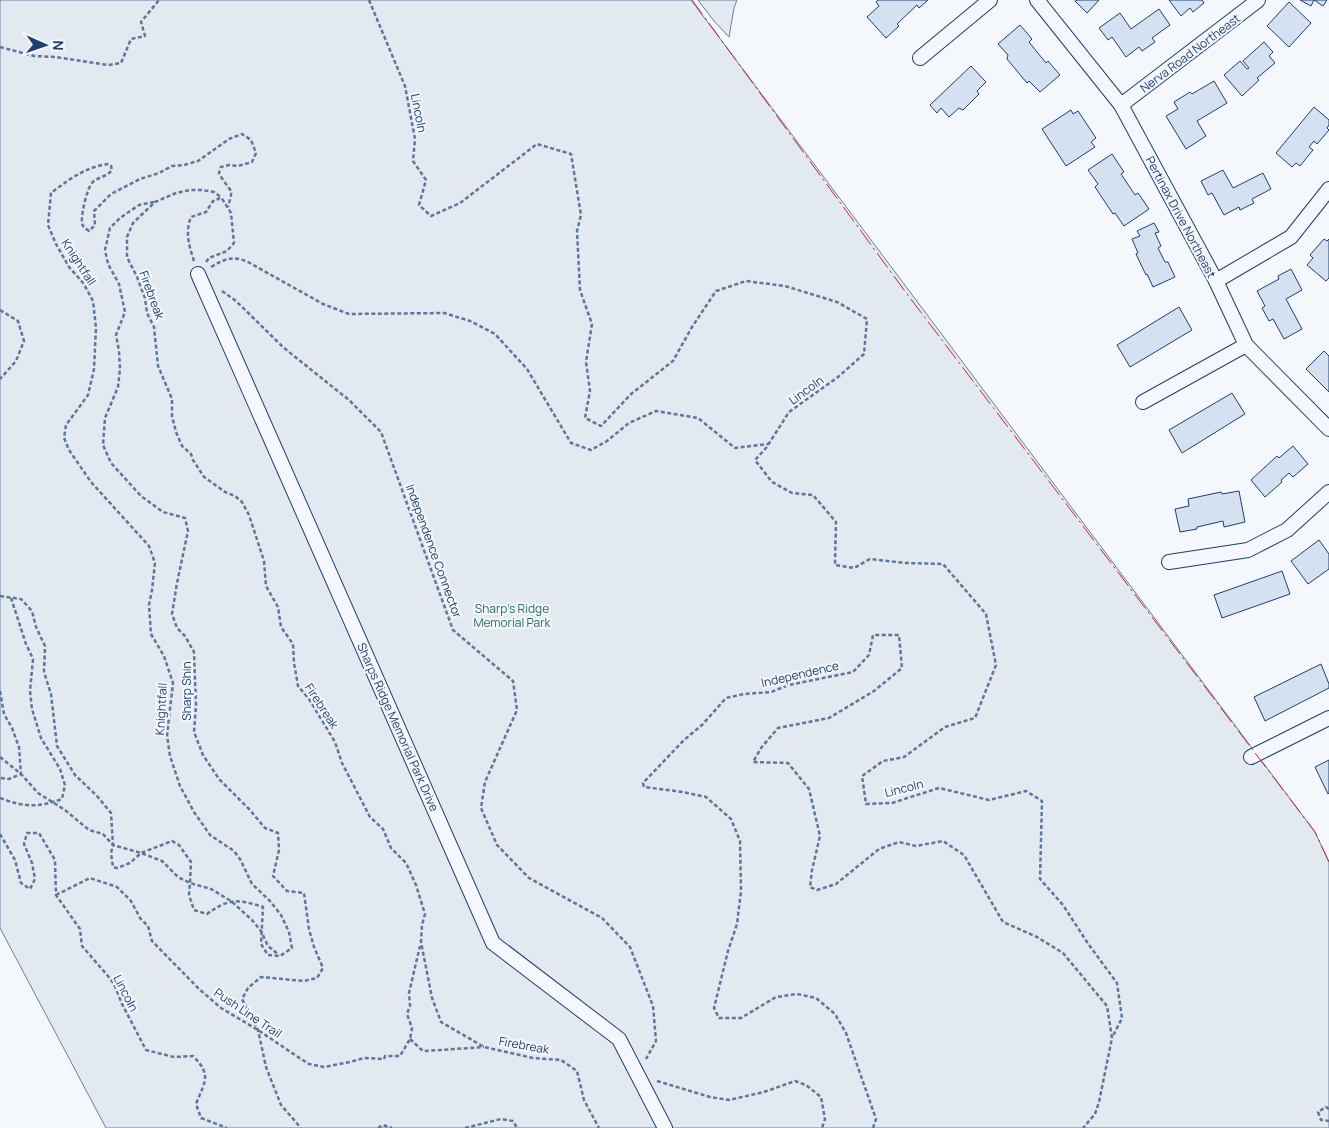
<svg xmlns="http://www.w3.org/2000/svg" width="1329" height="1128" font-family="Manrope,sans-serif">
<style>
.green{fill:#e3e9f0;stroke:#687fa3}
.building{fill:#d5e0f0;stroke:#1d3f73}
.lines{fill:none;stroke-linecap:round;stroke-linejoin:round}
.minor-casing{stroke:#1d3f73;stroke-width:16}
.path{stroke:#5e769c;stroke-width:2.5;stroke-dasharray:4 2.5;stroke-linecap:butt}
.minor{stroke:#f4f7fb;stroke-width:14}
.power{stroke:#c62828;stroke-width:1;stroke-dasharray:18 4 2.5 4;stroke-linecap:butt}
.labels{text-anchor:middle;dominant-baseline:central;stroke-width:4;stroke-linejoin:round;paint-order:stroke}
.street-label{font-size:12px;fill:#1d3f73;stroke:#f4f7fb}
.park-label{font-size:12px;fill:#2c6c60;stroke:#f4f7fb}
</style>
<rect width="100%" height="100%" fill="#f4f7fb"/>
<g class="green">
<polygon points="0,0 691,0 1315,832 1329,862 1329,1128 106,1128 0,928"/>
<polygon points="698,0 737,0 734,8 729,37 714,21"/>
</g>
<g class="building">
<polygon points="878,0 928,0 919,8 917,5 897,24 899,26 886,38 867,17 879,6 876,2"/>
<polygon points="1077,0 1099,0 1087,13 1075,1"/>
<polygon points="1169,0 1202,0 1204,3 1193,12 1190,8 1181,16"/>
<polygon points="1300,0 1327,0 1323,6 1314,0 1311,6"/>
<polygon points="1289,2 1311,23 1289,47 1267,26"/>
<polygon points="1159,9 1170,25 1152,38 1155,42 1142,51 1139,47 1126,57 1112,37 1108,40 1099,28 1120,13 1131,29"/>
<polygon points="1020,25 1032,39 1029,42 1046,63 1048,61 1060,75 1040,92 1029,81 1027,83 1007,59 1008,55 998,44"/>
<polygon points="1264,42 1273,52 1269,56 1275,63 1257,78 1259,80 1242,96 1224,75 1240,61 1247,69 1249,68 1243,61"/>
<polygon points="971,66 986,82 977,91 979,94 963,110 959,108 949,117 941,108 937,113 930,105"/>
<polygon points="1214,81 1227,103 1197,121 1206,136 1186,149 1166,116 1178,109 1174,102 1190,92 1192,94"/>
<polygon points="1314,107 1329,120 1329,125 1327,128 1329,130 1317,144 1314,141 1309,147 1313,150 1300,166 1296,163 1292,167 1276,153"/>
<polygon points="1071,110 1073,114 1078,111 1096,138 1091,142 1095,147 1066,166 1042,129"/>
<polygon points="1112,154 1124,172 1121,174 1135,195 1138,193 1149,209 1124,226 1115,213 1113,214 1095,187 1098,184 1088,170"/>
<polygon points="1223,170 1233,188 1263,173 1271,189 1252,199 1254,203 1240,210 1239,207 1224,215 1212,193 1208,195 1201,181"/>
<polygon points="1154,223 1159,232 1155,233 1161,246 1158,248 1165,262 1168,262 1175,277 1153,287 1147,274 1146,275 1136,254 1138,253 1132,239 1140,236 1137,231"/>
<polygon points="1324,239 1327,241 1329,239 1329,278 1326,281 1307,265 1313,258 1310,255"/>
<polygon points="1291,269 1302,290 1286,299 1302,329 1284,339 1273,319 1269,321 1262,308 1265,306 1257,291 1279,279 1278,276"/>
<polygon points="1179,307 1192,330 1130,367 1117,345"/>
<polygon points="1324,351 1329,356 1329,392 1306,369"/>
<polygon points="1232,393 1245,414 1182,453 1169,430"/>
<polygon points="1293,446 1308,464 1293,477 1289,473 1281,480 1282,482 1265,497 1251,480 1277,456 1279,458"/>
<polygon points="1239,491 1245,522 1224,527 1223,521 1197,527 1197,529 1180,532 1175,509 1189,506 1188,499 1221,492 1222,494"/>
<polygon points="1319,540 1329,554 1329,569 1308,584 1291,561"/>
<polygon points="1282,571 1290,594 1222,618 1214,595"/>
<polygon points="1321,664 1329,684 1329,688 1265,721 1254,697"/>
<polygon points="1329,760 1329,793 1328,794 1315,767"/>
</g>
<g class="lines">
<g class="minor-casing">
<g id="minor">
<polyline points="1037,0 1121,105 1216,281 1246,345 1329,429"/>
<polyline points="920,58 990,0"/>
<polyline points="1121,105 1256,2 1258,0"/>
<polyline points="198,274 493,943 619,1039 665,1128"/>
<polyline points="1216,281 1291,237 1329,189"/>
<polyline points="1143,402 1246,345"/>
<polyline points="1169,562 1248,550 1287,530 1329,492"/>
<polyline points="1251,757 1329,718"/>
</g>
</g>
<g class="path">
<polyline points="369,0 405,86 415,139 413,161 426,180 419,205 431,216 460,203 537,144 571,154 581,215 577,231 580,290 592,324 586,362 590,391 585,418 601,426 631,394 673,361 692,327 716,291 746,281 785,286 837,302 867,319 864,354 838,377 789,412 766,448 755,460 772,482 792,493 813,495 836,522 835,565 854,568 870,559 906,563 943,564 986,614 996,665 975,718 945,727 904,757 883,761 862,776 866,804 892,803 939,788 989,800 1026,791 1042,801 1040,879 1063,905 1089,945 1117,983 1122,1018 1112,1038"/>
<polyline points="0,47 34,56 55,57 108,65 121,63 131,39 145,36 141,22 159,0"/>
<polyline points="154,202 139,205 120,218 110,228 105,250 108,264 119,284 125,312 116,335 119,351 120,369 118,387 105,418 103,445 111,463 141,496 163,512 185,518 188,531 177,583 172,614 177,628 185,636 194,652 196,706 194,732 203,755 219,779 249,809 265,828 278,833 279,850 273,876 287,891 304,893 309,929 314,947 323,968 317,978 304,981 261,977 248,988 242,999 258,1030 266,1067 281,1105 301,1128"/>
<path d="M 194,261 C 189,246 185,232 191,217 L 206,212 L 213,201 L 215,201 L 221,197 L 214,192 L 202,190 L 190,190 L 176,193 L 155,202 L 133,223 L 127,237 L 127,257 L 137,277 L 145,298 L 147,313 L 154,327 L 158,366 L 172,399 L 172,416 L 176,432 L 182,446 L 191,454 L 193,460 L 204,477 L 225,492 L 235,496 L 242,502 L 249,515 L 264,561 L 266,586 L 278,607 L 281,627 L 293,644 L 294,663 L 298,686 L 309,699 L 335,742 L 342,763 L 370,817 L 383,829 L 391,848 L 406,863 L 416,885 L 425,914 L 422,925 L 421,942 L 432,998 L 441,1022 L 484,1047 L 533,1058 L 561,1060 L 577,1071 L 584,1100 L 599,1128"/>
<polyline points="206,262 209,258 227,251 234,243 231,213 221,197"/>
<path d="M 211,267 C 225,259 232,255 248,262 L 323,304 L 349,314 L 444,313 L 470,321 L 495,334 L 527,369 L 571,443 L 591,450 L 607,441 L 629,423 L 656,411 L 698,418 L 735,448 L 768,444"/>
<polyline points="222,291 236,301 284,348 349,400 381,432 453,630 513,681 517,710 485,782 481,808 497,845 529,878 602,918 630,947 653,1006 656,1041 646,1059"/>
<polyline points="0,310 18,321 24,341 16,361 0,379"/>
<path d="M 0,596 L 21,599 L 32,611 L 36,627 L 45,646 L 44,672 L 51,694 L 57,746 L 75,775 L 97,796 L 111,813 L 113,845 L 111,853 L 113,867 L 117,868 L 130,863 L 141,853 L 172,841 L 179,845 L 191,862 L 190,883 L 189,895 L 194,910 L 207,914 C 229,898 238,899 263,907 L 261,944 L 268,955 L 280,956 L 292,948 L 289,932 L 281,915 L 270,901 L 252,884 L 240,859 L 234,851 L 210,835 L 194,812 L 180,786 L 170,756 L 167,735 L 173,683 L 164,656 L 151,634 L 149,605 L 152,590 L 155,563 L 149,546 L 91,482 L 69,450 L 64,438 L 66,425 L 88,395 L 94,369 L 96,328 L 93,301 L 84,284 L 69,267 L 56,244 L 48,225 L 51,193 C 68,180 87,166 109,164 L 111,166 L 112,170 C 107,177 97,177 92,183 C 87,189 81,214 82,222 C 82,227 85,228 89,231 L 95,225 L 94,211 L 111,194 L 140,179 L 159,173 L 172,166 L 184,165 L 198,161 L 229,139 L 242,134 L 251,140 L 256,153 L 252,162 L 238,166 L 229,165 L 221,167 L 219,173 C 221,178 230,189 231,191 C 232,195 229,202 228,207"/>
<polyline points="0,691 4,714 12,728 19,747 21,774 9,779 0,778"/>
<polyline points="0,757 21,774 38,793 65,810 89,830 103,834 113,845 141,853 162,861 178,877 190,883 211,889 231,901 252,920 261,931 268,946 279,955"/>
<path d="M 0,798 C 24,807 37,808 62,799 L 65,785 L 60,769 L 41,738 L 32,709 L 30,691 L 33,659 L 26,644 L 11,598"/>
<path d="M 0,834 L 15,860 L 21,883 L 30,889 L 35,879 L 32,863 L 24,844 L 27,833 L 39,833 L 55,860 L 56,895 L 80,929 L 82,946 L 108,976 L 114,984 L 122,1004 L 146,1050 L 174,1057 L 193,1056 C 212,1075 205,1081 196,1104 L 201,1118 L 227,1128"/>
<polyline points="56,895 90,878 117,887 131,901 140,918 148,926 152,941 199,989 221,1008 258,1030 295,1055 309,1064 324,1067 350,1062 364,1058 384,1059 385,1056 400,1056 410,1039 412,1028 407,1014 410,1006 409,993 420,946"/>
<polyline points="410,1039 423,1051 441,1050 484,1047"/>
<polyline points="657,1081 710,1097 729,1100 764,1092 795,1081 806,1085 821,1097 825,1119 822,1128"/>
<polyline points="1329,1109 1326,1107 1318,1112 1321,1120 1329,1121"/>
<polyline points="378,1128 383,1125 392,1128"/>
<polyline points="465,1128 501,1119 513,1121 517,1128"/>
<polyline points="873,1128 876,1119 846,1033 835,1014 816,998 797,994 776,997 741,1018 719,1018 714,1008 728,951 737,924 741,891 740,841 731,819 706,797 683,792 644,787 643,783 684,740 702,725 726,698 744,694 771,692 789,685 853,672 869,655 873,635 899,635 902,668 874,691 829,718 778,728 761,748 753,762 788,763 809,789 820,836 812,870 810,887 817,890 836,884 879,849 899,842 916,846 943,841 964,855 1003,922 1037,937 1063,953 1107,1006 1112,1038 1099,1102 1095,1114 1083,1128"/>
</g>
<use href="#minor" class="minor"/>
<polyline class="power" points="692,0 907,294 1315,832 1329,862"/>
</g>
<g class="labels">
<g class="street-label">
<text transform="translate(1190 53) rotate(-37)">Nerva Road Northeast</text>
<text transform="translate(419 113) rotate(79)">Lincoln</text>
<text transform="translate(1181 217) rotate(62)">Pertinax Drive Northeast</text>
<text transform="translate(79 262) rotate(57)">Knightfall</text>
<text transform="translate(152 295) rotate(70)">Firebreak</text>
<text transform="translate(806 390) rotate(-36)">Lincoln</text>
<text transform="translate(434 551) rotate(70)">Independence Connector</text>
<text transform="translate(800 674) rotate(-13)">Independence</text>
<text transform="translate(186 691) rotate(-90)">Sharp Shin</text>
<text transform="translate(322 706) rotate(57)">Firebreak</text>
<text transform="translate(161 709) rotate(-87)">Knightfall</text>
<text transform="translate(398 727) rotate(66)">Sharps Ridge Memorial Park Drive</text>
<text transform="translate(904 788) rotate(-14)">Lincoln</text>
<text transform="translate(126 993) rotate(63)">Lincoln</text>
<text transform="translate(248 1013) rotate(34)">Push Line Trail</text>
<text transform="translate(524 1045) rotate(10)">Firebreak</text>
</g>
<g class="park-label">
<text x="512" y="608">Sharp's Ridge<tspan x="512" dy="14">Memorial Park</tspan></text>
</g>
</g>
<g transform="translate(45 45) rotate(92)" stroke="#f4f7fb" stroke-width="4" paint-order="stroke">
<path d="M0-4L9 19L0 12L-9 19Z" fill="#1d3f73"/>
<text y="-8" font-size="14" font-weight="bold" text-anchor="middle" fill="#1d3f73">N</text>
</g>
</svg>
